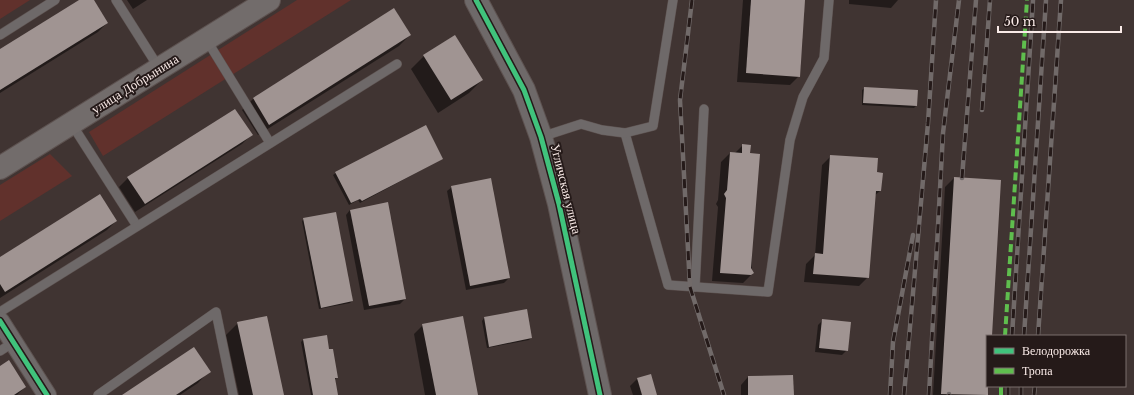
<svg xmlns="http://www.w3.org/2000/svg" width="1134" height="395" font-family="'Libre Baskerville',serif">
<style>
.green{fill:#61312c}
.shadow{fill:#0007}
.building{fill:#a09492}
.lines{fill:none;stroke-linecap:round;stroke-linejoin:round}
.service-casing{stroke:#5d5250;stroke-width:10}
.minor-casing{stroke:#5d5250;stroke-width:20}
.tertiary-casing{stroke:#5d5250;stroke-width:24}
.secondary-casing{stroke:#5d5250;stroke-width:24}
.service{stroke:#6e6969;stroke-width:9}
.minor{stroke:#6e6969;stroke-width:18}
.tertiary{stroke:#6e6969;stroke-width:22}
.secondary{stroke:#726c6b;stroke-width:22}
.rail-casing{stroke:#716a69;stroke-width:4.5}
.rail{stroke:#251a19;stroke-width:3;stroke-dasharray:9;stroke-linecap:butt}
.quiet{stroke:#5fbe4e;stroke-width:4;stroke-dasharray:8 4;stroke-linecap:butt}
.cycleway-casing{stroke:#251a19;stroke-width:8}
.cycleway{stroke:#40c37c;stroke-width:5}
.labels{text-anchor:middle;dominant-baseline:central;stroke-width:4;stroke-linejoin:round;paint-order:stroke}
.street-label{font-size:13px;fill:#faebe8;stroke:#251a19}
</style>
<rect width="100%" height="100%" fill="#403432"/>
<g class="green">
<polygon points="0,0 30,0 0,19"/>
<polygon points="297,0 351,0 103,156 89,132"/>
<polygon points="50,154 72,176 0,221 0,185"/>
</g>
<g class="shadow">
<polygon points="80,0 93,0 107,23 98,32 0,93 0,50"/>
<polygon points="127,0 147,0 133,9"/>
<polygon points="743,0 804,0 799,76 790,85 737,82"/>
<polygon points="849,0 898,0 891,8 849,4"/>
<polygon points="394,9 410,35 399,46 258,135 242,110 253,99"/>
<polygon points="424,56 482,80 469,93 438,113 411,69"/>
<polygon points="865,88 916,106 914,108 862,105 862,90"/>
<polygon points="251,135 242,144 135,212 119,187 128,178"/>
<polygon points="743,145 749,154 752,274 743,283 712,281 718,207 716,204 718,200 721,162 730,153 735,153"/>
<polygon points="831,156 876,173 880,191 874,196 868,277 859,286 804,282 806,264 815,255 822,165"/>
<polygon points="442,159 360,203 358,200 349,205 333,175 336,173"/>
<polygon points="954,178 991,336 987,336 987,395 933,395 945,187"/>
<polygon points="452,187 509,278 504,283 466,290 447,191"/>
<polygon points="350,210 405,299 400,304 364,310 346,215"/>
<polygon points="304,219 352,301 350,303 319,309 302,221"/>
<polygon points="116,221 107,230 0,298 0,259"/>
<polygon points="526,310 531,338 529,340 487,348 482,321 484,318"/>
<polygon points="823,320 847,350 842,355 815,352 818,325"/>
<polygon points="238,323 283,395 239,395 226,335"/>
<polygon points="423,325 477,395 425,395 414,334"/>
<polygon points="303,340 328,351 337,377 335,380 337,395 311,395 301,342"/>
<polygon points="0,367 25,387 17,395 0,395"/>
<polygon points="209,371 198,383 180,395 124,395"/>
<polygon points="748,377 793,395 741,395 741,385"/>
<polygon points="637,379 656,395 633,395 630,386"/>
</g>
<g class="building">
<polygon points="79,0 94,0 108,23 0,90 0,49"/>
<polygon points="751,0 805,0 800,77 746,73"/>
<polygon points="394,8 411,35 269,125 253,98"/>
<polygon points="455,35 483,80 451,100 423,55"/>
<polygon points="864,87 918,90 917,106 863,103"/>
<polygon points="235,109 253,135 145,204 127,177"/>
<polygon points="426,125 443,159 362,201 360,199 351,203 335,172"/>
<polygon points="742,144 751,145 750,153 760,154 751,268 754,273 751,275 720,273 726,198 724,194 727,190 730,152 742,153"/>
<polygon points="830,155 878,158 877,172 883,173 881,191 876,191 869,278 813,274 815,253 823,254"/>
<polygon points="954,177 1001,180 992,336 987,336 988,395 941,394"/>
<polygon points="491,178 510,278 470,286 451,186"/>
<polygon points="100,194 117,221 5,292 0,284 0,257"/>
<polygon points="388,202 406,299 369,306 350,210"/>
<polygon points="336,212 353,301 321,308 303,218"/>
<polygon points="527,309 532,338 489,347 484,317"/>
<polygon points="267,316 284,395 253,395 237,322"/>
<polygon points="463,316 478,395 436,395 422,324"/>
<polygon points="822,319 851,322 848,351 819,348"/>
<polygon points="327,335 329,349 333,349 338,378 335,378 338,395 313,395 303,339"/>
<polygon points="194,347 211,372 176,395 122,395"/>
<polygon points="9,360 26,387 14,395 0,395 0,366"/>
<polygon points="651,374 657,395 642,395 637,378"/>
<polygon points="793,375 794,395 748,395 748,376"/>
</g>
<g class="lines">
<g class="service-casing">
<g id="service">
<polyline points="116,0 159,68"/>
<polyline points="0,35 55,0"/>
<polyline points="206,39 270,143"/>
<polyline points="71,123 137,226"/>
<polyline points="625,133 668,285 768,292 790,140 803,97 824,58 829,0"/>
<polyline points="541,137 581,124 602,130 625,133 653,126 673,0"/>
<polyline points="695,287 704,109"/>
<polyline points="0,312 397,64"/>
<polyline points="0,351 14,342"/>
<polyline points="98,395 216,312 233,395"/>
</g>
</g>
<g class="minor-casing">
<polyline id="minor" points="0,321 47,395"/>
</g>
<g class="tertiary-casing">
<polyline id="tertiary" points="476,0 524,90 541,137 559,204 600,395"/>
</g>
<g class="secondary-casing">
<polyline id="secondary" points="0,168 269,0"/>
</g>
<use href="#service" class="service"/>
<use href="#minor" class="minor"/>
<use href="#tertiary" class="tertiary"/>
<use href="#secondary" class="secondary"/>
<g class="rail-casing">
<g id="rail">
<polyline points="692,0 680,100 690,287 724,395"/>
<polyline points="982,110 990,0"/>
<polyline points="962,178 976,0"/>
<polyline points="1012,336 1033,0"/>
<polyline points="1024,336 1046,0"/>
<polyline points="1038,336 1061,0"/>
<polyline points="890,395 893,342 913,235"/>
<polyline points="904,395 928,123 936,0"/>
<polyline points="929,395 943,133 959,0"/>
<polyline points="949,395 949,394"/>
<polyline points="1008,395 1008,386"/>
<polyline points="1021,395 1021,386"/>
<polyline points="1034,395 1035,386"/>
</g>
</g>
<use href="#rail" class="rail"/>
<g class="quiet">
<polyline points="1005,336 1027,0"/>
<polyline points="1001,395 1001,386"/>
</g>
<g class="cycleway-casing">
<g id="cycleway">
<polyline points="476,0 524,90 541,137 559,204 600,395"/>
<polyline points="0,321 47,395"/>
</g>
</g>
<use href="#cycleway" class="cycleway"/>
</g>
<g class="labels">
<g class="street-label">
<text transform="translate(135 84) rotate(-32)">улица Добрынина</text>
<text transform="translate(566 189) rotate(76)">Угличская улица</text>
</g>
</g>
<rect x="986" y="335" width="140" height="52" fill="#251a19" stroke="#7a6e6c"/>
<rect x="994" y="348" width="20" height="6" fill="#40c37c" stroke="#7a6e6c"/>
<text x="1022" y="355" font-size="12" fill="#faebe8">Велодорожка</text>
<rect x="994" y="368" width="20" height="6" fill="#5fbe4e" stroke="#7a6e6c"/>
<text x="1022" y="375" font-size="12" fill="#faebe8">Тропа</text>
<path d="M998 26v6h123v-6" fill="none" stroke="#faebe8" stroke-width="2"/>
<text x="1004" y="26" font-size="12" fill="#faebe8" stroke="#251a19" stroke-width="3" paint-order="stroke">50 m</text>
</svg>
